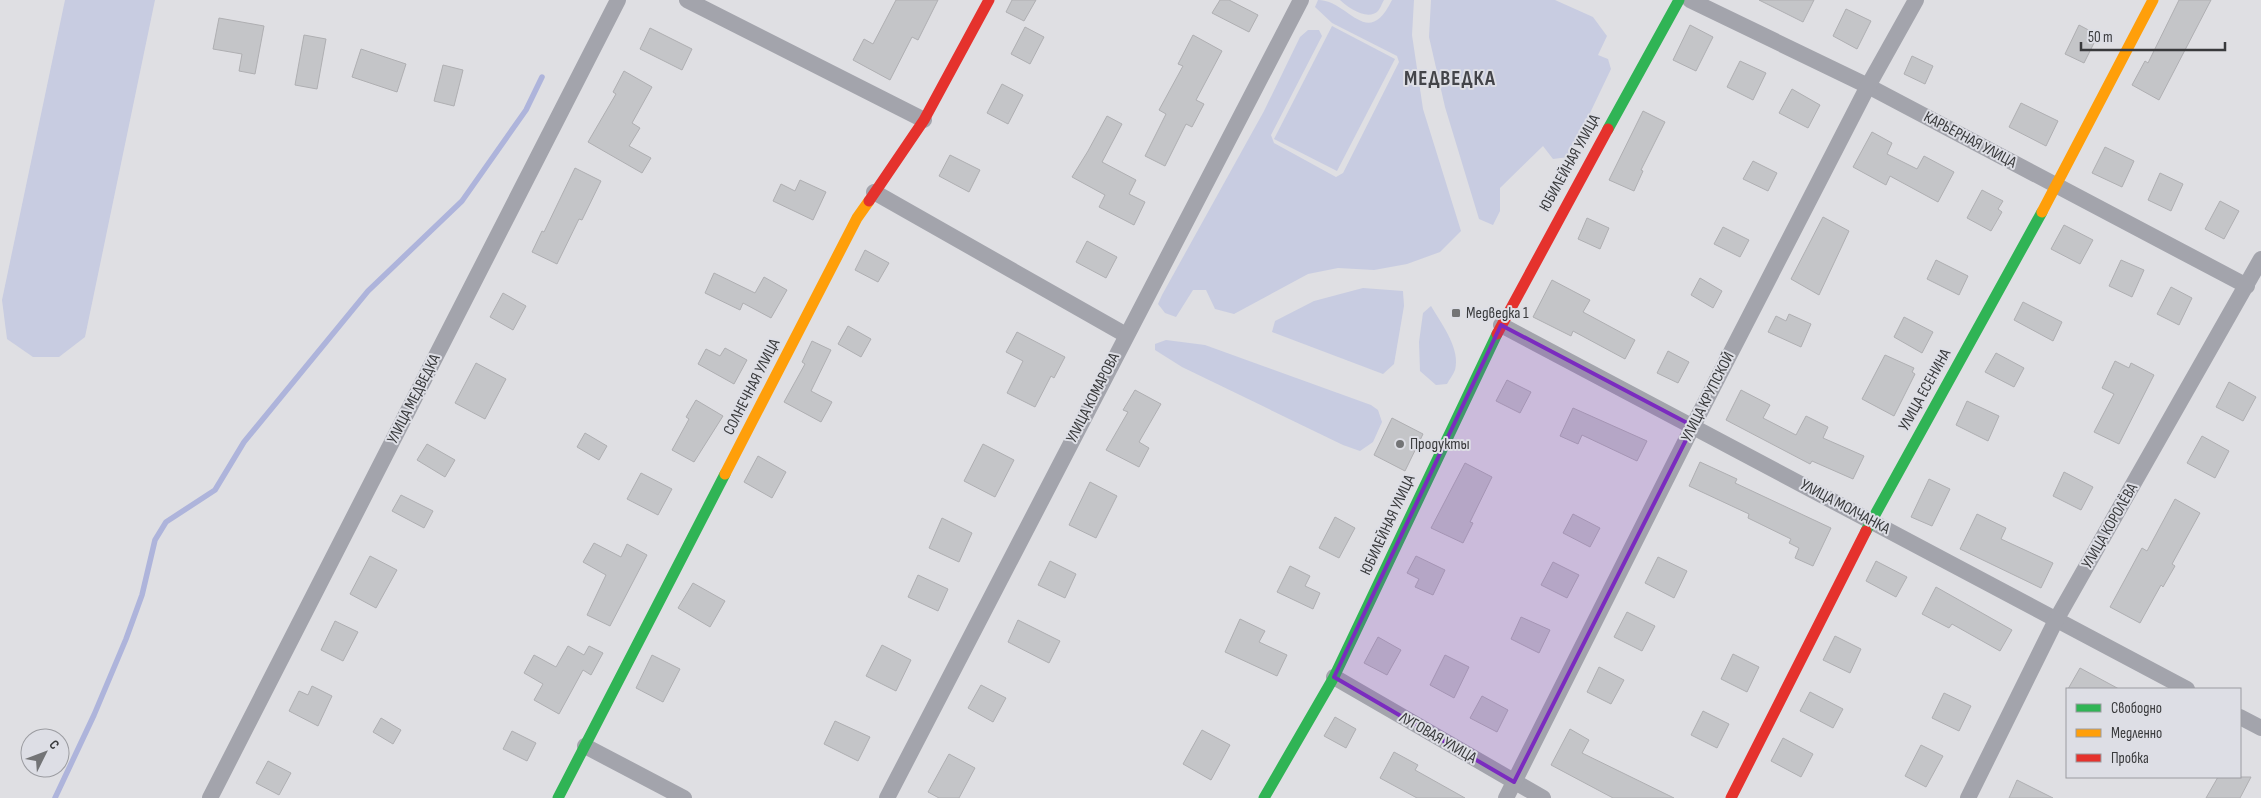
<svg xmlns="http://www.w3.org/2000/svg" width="2261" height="798" font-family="'Sofia Sans Condensed',sans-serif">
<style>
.green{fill:#c8cce1}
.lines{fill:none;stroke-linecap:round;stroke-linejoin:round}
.stream{stroke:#aeb4db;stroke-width:5.5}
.building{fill:#c4c5c8;stroke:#afafb2}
.street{stroke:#a3a4ac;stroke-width:16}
.fast{stroke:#30b455;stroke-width:11}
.slow{stroke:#ff9f0a;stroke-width:11}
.jam{stroke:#e5322d;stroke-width:11}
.marked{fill:#7b2cbf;fill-opacity:0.2;stroke:#7b2cbf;stroke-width:4;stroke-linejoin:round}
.poi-dot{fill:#737476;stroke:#dddee5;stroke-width:2}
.labels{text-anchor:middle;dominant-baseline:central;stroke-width:4;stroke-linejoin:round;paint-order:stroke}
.street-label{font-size:16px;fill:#393a3c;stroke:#dddee5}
.poi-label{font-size:16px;fill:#393a3c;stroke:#dddee5;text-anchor:start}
.district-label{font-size:21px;font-weight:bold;letter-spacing:1px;fill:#434449;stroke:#dddee5}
</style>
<rect width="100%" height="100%" fill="#dfdfe3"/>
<g class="green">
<polygon points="65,0 155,0 85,337 59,357 33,357 7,339 2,300"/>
<path d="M 1318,0 C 1349,0 1367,51 1392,0 L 1414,0 L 1412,35 L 1423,109 L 1461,231 L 1440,252 L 1407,264 L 1374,270 L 1338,268 L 1308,274 L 1234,314 L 1215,309 L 1206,290 L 1193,290 L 1176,317 L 1165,313 L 1158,304 L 1162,295 L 1264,111 L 1300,37 L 1308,30 L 1319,30 L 1322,36 L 1271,135 L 1274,143 L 1336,177 L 1343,173 L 1399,62 L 1397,56 L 1332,23 L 1315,7 Z"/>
<path d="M 1340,0 L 1384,0 C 1382,3 1380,9 1378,11 C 1368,21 1348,8 1340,0 Z"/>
<polygon points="1431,0 1555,0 1593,17 1607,36 1598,55 1608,59 1611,69 1569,157 1553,159 1543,146 1500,188 1500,211 1493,225 1479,219 1445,107 1429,37"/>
<polygon points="1332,26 1395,59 1337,171 1274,139"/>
<polygon points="1363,288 1403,291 1404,306 1394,364 1383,374 1272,332 1275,321 1314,301"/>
<path d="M 1431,306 C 1441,323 1461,349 1455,370 C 1453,375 1449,380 1447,384 L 1436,385 L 1420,371 L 1419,342 L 1423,313 Z"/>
<polygon points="1166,340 1205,345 1371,405 1378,410 1382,422 1373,442 1360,451 1343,445 1182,367 1155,350 1155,344"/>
</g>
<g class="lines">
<polyline class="stream" points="55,798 94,715 126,639 142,595 155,540 166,522 215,490 244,442 368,291 462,201 526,110 542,77"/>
</g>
<g class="building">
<polygon points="896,0 938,0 918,40 912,37 890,80 853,60 864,39 873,44"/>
<polygon points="1012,0 1036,0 1024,21 1006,12"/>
<polygon points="1220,0 1229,0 1258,15 1249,32 1212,13"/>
<polygon points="1759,0 1814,0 1803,22"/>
<polygon points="2179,0 2211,0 2159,100 2132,85 2145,61 2148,63"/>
<polygon points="1846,9 1871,21 1857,49 1833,36"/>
<polygon points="219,18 264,26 255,74 239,71 242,54 213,49"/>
<polygon points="1690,25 1713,37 1696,71 1673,60"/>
<polygon points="2079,25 2098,35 2084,63 2065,54"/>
<polygon points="1025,27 1044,37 1030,64 1011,54"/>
<polygon points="650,28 692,49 682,70 640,49"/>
<polygon points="304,35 326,39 317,89 295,85"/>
<polygon points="1193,35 1222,51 1196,100 1204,104 1192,127 1186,124 1165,166 1145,156 1166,114 1159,110 1183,66 1178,64"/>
<polygon points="361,49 406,64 397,92 352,77"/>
<polygon points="1912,56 1933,66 1925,84 1904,74"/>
<polygon points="1740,61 1766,73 1753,100 1727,87"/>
<polygon points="443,65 463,70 454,106 434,101"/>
<polygon points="624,71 652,87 632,123 640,128 629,146 651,158 642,173 588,142 616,94 613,92"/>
<polygon points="1002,84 1023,95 1008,124 987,113"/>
<polygon points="1792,89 1820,105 1808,128 1779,113"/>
<polygon points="2021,103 2058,121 2046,146 2009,127"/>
<polygon points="1643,111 1665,122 1641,170 1643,171 1634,191 1609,180"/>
<polygon points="1107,116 1122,124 1102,162 1136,180 1129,194 1145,202 1134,225 1099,207 1105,195 1072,177 1088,151"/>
<polygon points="1872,132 1892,143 1887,154 1917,169 1924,156 1954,172 1938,202 1890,176 1886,185 1853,167"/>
<polygon points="2105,147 2134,161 2122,187 2092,173"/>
<polygon points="950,155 980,170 969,192 939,176"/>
<polygon points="1753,161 1777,173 1768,191 1743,179"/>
<polygon points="575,168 601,181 582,220 579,219 557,264 532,252 542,231 544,232"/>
<polygon points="2160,173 2183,184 2171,211 2148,200"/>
<polygon points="800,180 826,192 813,220 773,201 781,184 795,191"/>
<polygon points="1982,190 2003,201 1998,209 2002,212 1991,231 1967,218"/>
<polygon points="2220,201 2239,211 2224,239 2205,229"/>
<polygon points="1823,217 1849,231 1819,295 1791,279"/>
<polygon points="1587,218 1609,228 1600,249 1578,239"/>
<polygon points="2064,225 2093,240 2080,264 2051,249"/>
<polygon points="1723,227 1749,240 1740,257 1714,244"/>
<polygon points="1087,241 1117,257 1106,278 1076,262"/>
<polygon points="865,250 889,263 878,282 855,270"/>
<polygon points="1936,260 1968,276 1959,295 1927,279"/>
<polygon points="2121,260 2144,270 2132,297 2109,286"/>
<polygon points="714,273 755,293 764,277 787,290 771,318 743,303 740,310 705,293"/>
<polygon points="1700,278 1722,291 1713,308 1691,295"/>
<polygon points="1552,280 1590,300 1583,312 1635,340 1625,359 1573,331 1571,336 1533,317"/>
<polygon points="2171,287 2192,298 2179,325 2157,314"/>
<polygon points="503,293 526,306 513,330 490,317"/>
<polygon points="2023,302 2062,322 2053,341 2014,320"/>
<polygon points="1789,314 1811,324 1801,347 1768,332 1776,316 1786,321"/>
<polygon points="1904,317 1933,332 1922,353 1894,337"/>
<polygon points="848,326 871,339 861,357 838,344"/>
<polygon points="1017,332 1065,357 1054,378 1051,376 1035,407 1007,393 1023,361 1006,352"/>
<polygon points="812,341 831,350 811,391 832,402 821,422 784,402 805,364 802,362"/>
<polygon points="725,348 747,360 734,384 698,364 706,349 720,356"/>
<polygon points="1668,351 1689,362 1678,383 1657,373"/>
<polygon points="1996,353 2024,368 2014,387 1985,372"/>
<polygon points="1885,355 1914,368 1912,372 1915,374 1894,416 1862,399"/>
<polygon points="2115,361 2129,368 2131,363 2154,375 2119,444 2094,432 2114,394 2102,388"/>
<polygon points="476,363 506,379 485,419 455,403"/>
<polygon points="1507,380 1531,392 1520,413 1496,401"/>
<polygon points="2229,382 2256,397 2243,421 2216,407"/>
<polygon points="1135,390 1161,404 1139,442 1149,448 1139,467 1106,450 1128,412 1123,410"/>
<polygon points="1741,390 1770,405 1763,418 1796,435 1806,416 1828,427 1823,438 1864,456 1853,479 1812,461 1810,464 1726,420"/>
<polygon points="696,400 723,416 694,462 672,450 689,419 686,417"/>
<polygon points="1967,401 1999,416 1988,441 1956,425"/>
<polygon points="1573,408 1647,441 1637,461 1582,435 1578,444 1560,436"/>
<polygon points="1392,418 1423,434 1405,471 1374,455"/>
<polygon points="585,433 607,446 599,460 577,447"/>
<polygon points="2202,436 2229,451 2215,478 2187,463"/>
<polygon points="427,444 455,460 445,477 417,460"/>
<polygon points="983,444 1014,460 995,497 964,481"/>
<polygon points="758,456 786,472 772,498 744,482"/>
<polygon points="1700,462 1737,479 1735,483 1831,528 1813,566 1795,558 1799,548 1789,543 1791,539 1748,518 1749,514 1689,486"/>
<polygon points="1465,463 1492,477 1470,522 1473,523 1463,543 1431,528"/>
<polygon points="2064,472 2093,487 2081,510 2053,496"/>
<polygon points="641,473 672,489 658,515 627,499"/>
<polygon points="1929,479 1950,489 1932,526 1911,517"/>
<polygon points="1090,482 1117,496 1096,538 1069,525"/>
<polygon points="401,495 433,511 424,528 392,511"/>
<polygon points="2175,499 2200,513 2172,564 2175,566 2163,587 2161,585 2140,623 2110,607 2142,548 2147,551"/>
<polygon points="1573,514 1600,528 1590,547 1563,533"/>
<polygon points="1977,514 2006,528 2001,539 2053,563 2041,588 1960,549"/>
<polygon points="1335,517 1355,528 1339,558 1319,548"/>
<polygon points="942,518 972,533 959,562 929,548"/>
<polygon points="594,543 621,557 627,544 647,555 610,626 587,615 606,575 583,562"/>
<polygon points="370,556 397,570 376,608 350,594"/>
<polygon points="1416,556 1445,570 1433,595 1415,587 1419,579 1407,573"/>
<polygon points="1658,557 1687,571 1674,598 1645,583"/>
<polygon points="1050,561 1076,574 1065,598 1038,585"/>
<polygon points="1876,561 1907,577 1896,597 1866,581"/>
<polygon points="1553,562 1579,575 1567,598 1541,585"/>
<polygon points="1290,566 1310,576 1305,586 1320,593 1313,609 1277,592"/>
<polygon points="918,575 948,589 938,611 908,597"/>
<polygon points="693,583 725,601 710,627 678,608"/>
<polygon points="1936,587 2012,630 2000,651 1952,624 1949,628 1922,614"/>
<polygon points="1627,612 1655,626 1642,651 1614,637"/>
<polygon points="1521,617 1550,630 1539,653 1511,639"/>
<polygon points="1240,619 1265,631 1259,642 1287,655 1277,676 1225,652"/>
<polygon points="1018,620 1060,641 1049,663 1008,642"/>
<polygon points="335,621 358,632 343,661 321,650"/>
<polygon points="1835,636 1861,649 1850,673 1823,660"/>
<polygon points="1378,637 1401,650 1387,675 1364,663"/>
<polygon points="882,645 911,660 896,691 866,676"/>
<polygon points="568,646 584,655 589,646 603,653 591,675 583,670 559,714 534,700 543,684 524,673 534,655 556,667"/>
<polygon points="1733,654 1759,667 1747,692 1721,679"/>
<polygon points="652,655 680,669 663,702 636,688"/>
<polygon points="1445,655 1469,667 1454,698 1430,685"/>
<polygon points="1599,667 1624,680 1611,704 1587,692"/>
<polygon points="2080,668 2119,689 2068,689"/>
<polygon points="981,685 1006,698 993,722 968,708"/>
<polygon points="312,686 332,696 318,726 289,711 299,691 308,695"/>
<polygon points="1810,692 1843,709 1833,728 1800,711"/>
<polygon points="1944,693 1971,706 1959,731 1932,718"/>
<polygon points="1482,696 1508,710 1497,732 1470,718"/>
<polygon points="1703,711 1729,724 1717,748 1691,735"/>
<polygon points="1335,717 1356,729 1346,748 1324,736"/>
<polygon points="381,718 401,730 393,744 373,732"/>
<polygon points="835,721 870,737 858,761 824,744"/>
<polygon points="1570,729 1589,740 1582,753 1674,798 1613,798 1551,765"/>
<polygon points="1202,730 1230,745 1211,780 1183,764"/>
<polygon points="512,731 536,743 527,761 503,749"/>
<polygon points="1783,738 1813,754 1801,777 1771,761"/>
<polygon points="1921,745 1943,756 1926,787 1905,776"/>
<polygon points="1394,752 1418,765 1415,770 1465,798 1417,798 1380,778"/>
<polygon points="949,754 975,768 959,798 939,798 928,792"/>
<polygon points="268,761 291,773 279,795 256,783"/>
<polygon points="2218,777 2251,777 2240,798 2206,798"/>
<polygon points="2017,780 2053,798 2009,798"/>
</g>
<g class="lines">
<g class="street">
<polyline points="687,0 924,120"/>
<polyline points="1690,0 1868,86 2247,286"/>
<polyline points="874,192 1126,335"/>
<polyline points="1501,325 2187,689"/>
<polyline points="1334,677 1543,798"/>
<polyline points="2240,717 2261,728"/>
<polyline points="585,746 684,798"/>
<polyline points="210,798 618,0"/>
<polyline points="887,798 1301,0"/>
<polyline points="1506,798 1693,426 1868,86 1916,0"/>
<polyline points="1968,798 2056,620 2261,259"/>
</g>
<g class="fast">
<polyline points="1608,129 1679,0"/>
<polyline points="1866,531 2042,212"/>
<polyline points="558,798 725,474"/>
<polyline points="1264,798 1334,677 1497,334"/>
</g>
<g class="slow">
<polyline points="2042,212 2153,0"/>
<polyline points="725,474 857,218 869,201"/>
</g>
<g class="jam">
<polyline points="869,201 924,120 989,0"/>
<polyline points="1497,334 1608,129"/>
<polyline points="1731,798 1866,531"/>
</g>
</g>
<path class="marked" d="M 1501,325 L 1693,426 L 1514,782 L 1334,677 Z"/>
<g class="poi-dot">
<rect x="1451" y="308" width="10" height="10" rx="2.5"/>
<circle cx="1400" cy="444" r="5"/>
</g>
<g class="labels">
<g class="street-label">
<text transform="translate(1970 140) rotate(28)">КАРЬЕРНАЯ УЛИЦА</text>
<text transform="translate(1570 163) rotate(-61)">ЮБИЛЕЙНАЯ УЛИЦА</text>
<text transform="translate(752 387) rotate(-63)">СОЛНЕЧНАЯ УЛИЦА</text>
<text transform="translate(1925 390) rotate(-61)">УЛИЦА ЕСЕНИНА</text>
<text transform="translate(1708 397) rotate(-63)">УЛИЦА КРУПСКОЙ</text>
<text transform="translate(1093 398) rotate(-63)">УЛИЦА КОМАРОВА</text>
<text transform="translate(414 399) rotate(-63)">УЛИЦА МЕДВЕДКА</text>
<text transform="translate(1845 507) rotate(28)">УЛИЦА МОЛЧАНКА</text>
<text transform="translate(1388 525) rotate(-65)">ЮБИЛЕЙНАЯ УЛИЦА</text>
<text transform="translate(2110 526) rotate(-60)">УЛИЦА КОРОЛЁВА</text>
<text transform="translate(1438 738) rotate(30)">ЛУГОВАЯ УЛИЦА</text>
</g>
<g class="poi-label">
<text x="1466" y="313">Медведка 1</text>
<text x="1410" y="444">Продукты</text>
</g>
<g class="district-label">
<text x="1450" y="78">МЕДВЕДКА</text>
</g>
</g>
<rect x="2066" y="688" width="175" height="90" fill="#dddee5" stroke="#9b9ca1"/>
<rect x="2076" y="704" width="25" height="8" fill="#30b455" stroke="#9b9ca1"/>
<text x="2111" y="713" font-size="15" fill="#393a3c">Свободно</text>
<rect x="2076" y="729" width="25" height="8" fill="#ff9f0a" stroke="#9b9ca1"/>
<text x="2111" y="738" font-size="15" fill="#393a3c">Медленно</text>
<rect x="2076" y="754" width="25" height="8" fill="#e5322d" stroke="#9b9ca1"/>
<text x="2111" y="763" font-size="15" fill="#393a3c">Пробка</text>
<g transform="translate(45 753) rotate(48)"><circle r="24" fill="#dddee5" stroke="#9b9ca1"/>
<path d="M0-4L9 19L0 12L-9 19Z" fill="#737476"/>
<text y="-8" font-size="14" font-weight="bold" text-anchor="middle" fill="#393a3c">С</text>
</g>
<path d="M2081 42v8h144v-8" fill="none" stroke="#393a3c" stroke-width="2.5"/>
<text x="2088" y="42" font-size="15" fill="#393a3c" stroke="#dddee5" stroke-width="4" paint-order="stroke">50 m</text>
</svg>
